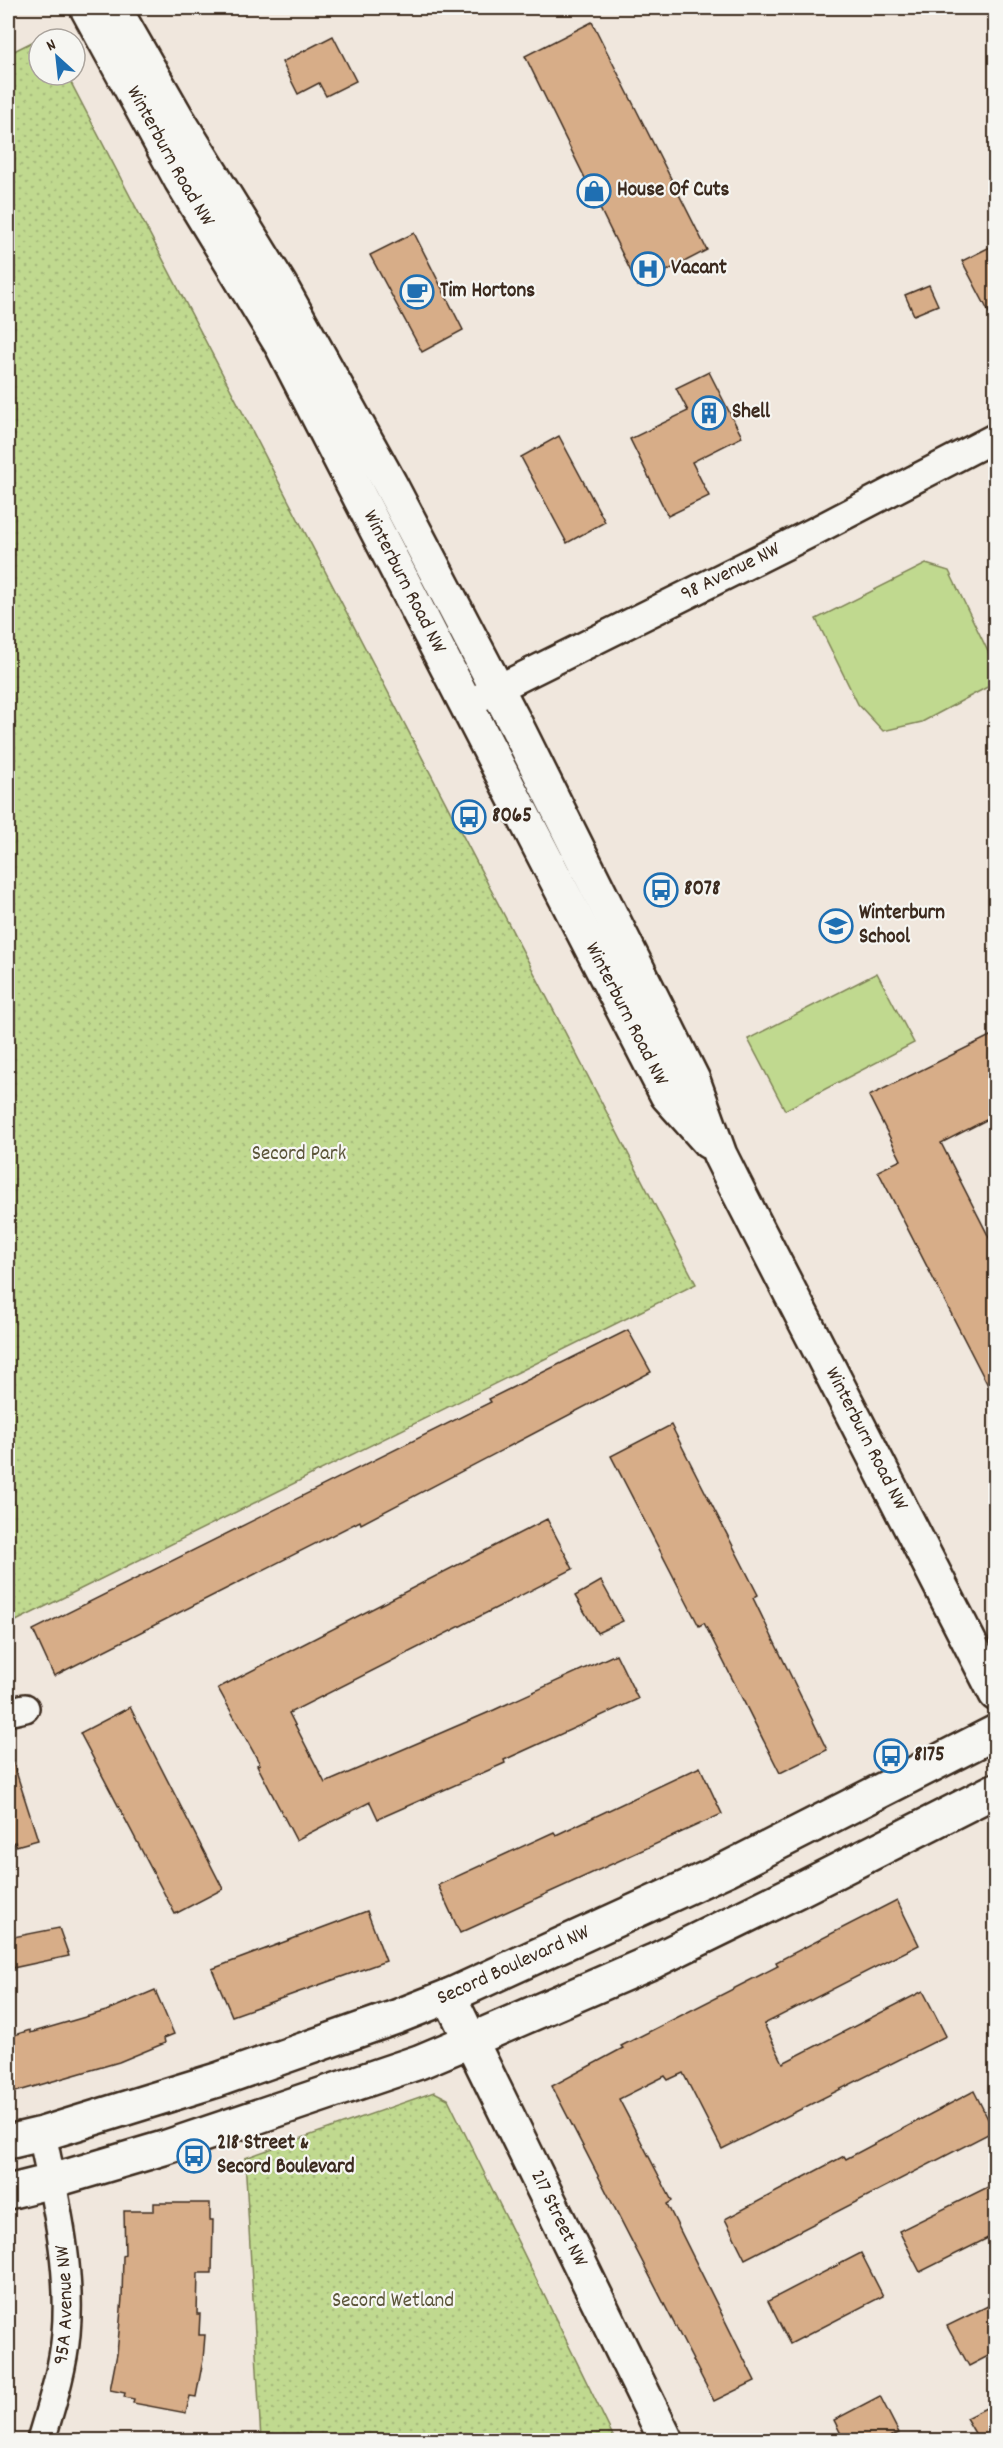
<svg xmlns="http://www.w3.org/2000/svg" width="1003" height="2448" font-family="Dekko,sans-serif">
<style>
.grass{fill:#c0d98f;stroke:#7e8256;stroke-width:1.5}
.park{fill:url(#park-dots);stroke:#7e8256;stroke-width:1.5}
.building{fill:#d7ad88;stroke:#3b2a1e;stroke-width:1.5}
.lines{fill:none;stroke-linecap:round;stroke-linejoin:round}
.street-casing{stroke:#3b2a1e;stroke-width:32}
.secondary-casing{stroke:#3b2a1e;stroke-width:38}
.street{stroke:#f6f6f2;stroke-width:27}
.secondary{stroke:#f6f6f2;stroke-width:33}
.labels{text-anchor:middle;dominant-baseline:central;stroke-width:4.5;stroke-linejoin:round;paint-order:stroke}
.street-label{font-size:21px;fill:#3b2a1e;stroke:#f6f6f2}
.poi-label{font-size:21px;font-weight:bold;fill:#3b2a1e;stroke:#f6f6f2;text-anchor:start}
.park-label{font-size:21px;fill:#5c563a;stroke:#f6f6f2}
</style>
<defs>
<pattern id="park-dots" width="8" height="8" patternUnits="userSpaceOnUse" patternTransform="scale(1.5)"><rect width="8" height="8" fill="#c0d98f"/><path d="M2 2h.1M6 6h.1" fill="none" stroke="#a6ba7b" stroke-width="1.8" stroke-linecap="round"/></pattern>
</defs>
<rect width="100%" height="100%" fill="#f0e7dd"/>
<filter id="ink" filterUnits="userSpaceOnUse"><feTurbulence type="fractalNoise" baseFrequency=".0167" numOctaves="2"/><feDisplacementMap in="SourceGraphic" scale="12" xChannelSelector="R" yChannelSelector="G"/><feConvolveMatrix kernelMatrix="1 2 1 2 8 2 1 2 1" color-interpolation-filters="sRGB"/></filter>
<g filter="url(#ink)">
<g class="grass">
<polygon points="926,564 949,571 995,666 995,683 922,722 883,731 858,704 816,619"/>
<polygon points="877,973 914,1043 785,1110 748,1039"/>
</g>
<g class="park">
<polygon points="46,35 48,39 39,39 39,75 67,75 696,1284 8,1625 8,54"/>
<polygon points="434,2092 448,2099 615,2440 261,2440 245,2158"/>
</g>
<g class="building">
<polygon points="592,22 707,250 638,286 525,56"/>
<polygon points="333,36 356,81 326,96 319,83 298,94 282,62"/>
<polygon points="414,233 463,330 422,352 370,255"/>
<polygon points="996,244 996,326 962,261"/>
<polygon points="929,285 938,305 914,315 905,295"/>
<polygon points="709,372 742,437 692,462 709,496 668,516 630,439 688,411 676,388"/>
<polygon points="559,436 605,522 567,543 521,457"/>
<polygon points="996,1033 996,1115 941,1143 996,1251 996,1401 878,1171 901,1160 869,1096"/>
<polygon points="628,1330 651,1372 361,1524 360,1521 54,1676 33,1630 491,1402 489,1399"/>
<polygon points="671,1425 758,1595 753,1598 827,1750 780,1773 704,1623 699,1626 611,1456"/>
<polygon points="547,1519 573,1569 289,1713 325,1783 494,1710 616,1654 638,1699 504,1760 505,1763 378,1819 370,1802 296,1840 257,1765 260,1764 218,1688"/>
<polygon points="601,1581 623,1621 597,1633 575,1596"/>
<polygon points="130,1707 223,1889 175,1914 80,1733"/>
<polygon points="12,1759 38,1840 16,1846 15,1842 8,1844 8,1760"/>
<polygon points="700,1767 722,1814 460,1933 438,1885 554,1832 556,1835"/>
<polygon points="897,1900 919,1945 764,2024 783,2063 923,1991 946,2036 722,2149 683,2073 668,2080 665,2076 619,2099 672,2201 667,2204 755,2381 714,2401 552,2086 623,2048 621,2046 778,1966 776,1962"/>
<polygon points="367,1911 386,1961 232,2016 212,1969"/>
<polygon points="59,1928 69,1956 8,1969 8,1938"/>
<polygon points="155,1990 174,2034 164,2038 165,2043 119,2062 12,2093 8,2075 8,2037 30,2030 30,2033 106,2011"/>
<polygon points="974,2091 994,2131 745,2259 725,2219 844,2156 846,2159"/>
<polygon points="996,2183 996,2234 920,2272 899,2231"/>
<polygon points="154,2203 210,2203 210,2220 213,2220 212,2273 198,2273 197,2314 200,2314 199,2335 205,2335 203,2360 196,2397 190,2396 186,2413 133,2403 134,2399 124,2397 125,2393 110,2390 117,2354 122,2298 123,2256 125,2255 124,2211 154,2211"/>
<polygon points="861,2253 883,2296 790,2344 768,2301"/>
<polygon points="996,2302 996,2352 969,2366 947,2326"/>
<polygon points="880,2396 899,2433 883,2440 844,2440 834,2420"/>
<polygon points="996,2403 996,2440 979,2440 966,2418"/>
</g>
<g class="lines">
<g class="street-casing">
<g id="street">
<path id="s1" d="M 465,705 L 813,532 L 996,437"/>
<polyline points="8,1712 25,1708"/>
<path id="s2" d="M 41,2440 C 51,2406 63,2370 66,2334 C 72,2267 55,2199 42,2134"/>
</g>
</g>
<g class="secondary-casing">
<g id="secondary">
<path id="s3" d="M 87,8 L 181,180 L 282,346 L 667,1095 L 709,1142"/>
<path id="s4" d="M 114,8 L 177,118 L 280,285 L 390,484 L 516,725 L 693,1080 L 720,1155 L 733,1181 L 996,1694"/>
<path id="s5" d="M 449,1996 L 666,2440"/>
<path id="s6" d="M 8,2142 L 42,2134 L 217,2080 L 396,2017 L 449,1996 L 727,1869 L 996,1732"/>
<polyline points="8,2192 52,2181 167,2147 419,2062 469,2041 654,1961 797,1891 996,1790"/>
</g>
</g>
<use href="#street" class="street"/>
<use href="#secondary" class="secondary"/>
</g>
</g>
<defs>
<g id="shop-ring" transform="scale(1.725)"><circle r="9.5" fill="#f6f6f2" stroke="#1f6fb2" stroke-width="1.5"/><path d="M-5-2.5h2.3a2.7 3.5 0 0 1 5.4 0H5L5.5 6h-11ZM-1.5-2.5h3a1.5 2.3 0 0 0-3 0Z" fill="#1f6fb2"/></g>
<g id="hospital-ring" transform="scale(1.725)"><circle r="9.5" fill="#f6f6f2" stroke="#1f6fb2" stroke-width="1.5"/><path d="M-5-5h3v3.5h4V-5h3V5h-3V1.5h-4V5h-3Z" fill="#1f6fb2"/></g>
<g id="cafe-ring" transform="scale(1.725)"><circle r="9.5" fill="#f6f6f2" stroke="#1f6fb2" stroke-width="1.5"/><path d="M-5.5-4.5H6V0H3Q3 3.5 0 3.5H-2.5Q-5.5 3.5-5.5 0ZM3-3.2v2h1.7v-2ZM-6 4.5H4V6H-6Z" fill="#1f6fb2"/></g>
<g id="building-ring" transform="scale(1.725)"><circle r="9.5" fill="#f6f6f2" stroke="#1f6fb2" stroke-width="1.5"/><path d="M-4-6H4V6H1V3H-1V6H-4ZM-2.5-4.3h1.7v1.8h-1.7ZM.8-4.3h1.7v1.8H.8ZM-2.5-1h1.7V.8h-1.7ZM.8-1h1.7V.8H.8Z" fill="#1f6fb2"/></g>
<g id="bus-ring" transform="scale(1.725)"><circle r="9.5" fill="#f6f6f2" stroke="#1f6fb2" stroke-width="1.5"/><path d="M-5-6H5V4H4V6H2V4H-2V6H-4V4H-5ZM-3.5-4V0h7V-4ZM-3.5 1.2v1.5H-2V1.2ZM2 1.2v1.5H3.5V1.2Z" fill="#1f6fb2"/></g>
<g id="school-ring" transform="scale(1.725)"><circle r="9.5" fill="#f6f6f2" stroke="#1f6fb2" stroke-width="1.5"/><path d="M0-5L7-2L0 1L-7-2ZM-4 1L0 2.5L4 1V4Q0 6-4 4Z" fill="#1f6fb2"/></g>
</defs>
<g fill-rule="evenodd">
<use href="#shop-ring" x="594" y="191"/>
<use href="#hospital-ring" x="648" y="269"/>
<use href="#cafe-ring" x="417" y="292"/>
<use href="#building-ring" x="709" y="413"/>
<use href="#bus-ring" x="469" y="817"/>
<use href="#bus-ring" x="661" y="890"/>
<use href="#school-ring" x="836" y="926"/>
<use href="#bus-ring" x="891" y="1756"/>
<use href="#bus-ring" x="194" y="2156"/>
</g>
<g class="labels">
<g class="street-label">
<text stroke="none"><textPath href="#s3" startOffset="170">Winterburn Road NW</textPath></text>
<text stroke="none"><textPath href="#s1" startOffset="297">98 Avenue NW</textPath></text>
<text stroke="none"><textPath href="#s3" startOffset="656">Winterburn Road NW</textPath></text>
<text stroke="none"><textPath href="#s3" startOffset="1142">Winterburn Road NW</textPath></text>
<text stroke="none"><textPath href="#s4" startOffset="1618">Winterburn Road NW</textPath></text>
<text stroke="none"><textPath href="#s6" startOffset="536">Secord Boulevard NW</textPath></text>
<text stroke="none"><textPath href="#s5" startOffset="248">217 Street NW</textPath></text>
<text stroke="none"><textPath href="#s2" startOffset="138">95A Avenue NW</textPath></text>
</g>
<g class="poi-label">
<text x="617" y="191">House Of Cuts</text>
<text x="671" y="269">Vacant</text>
<text x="440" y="292">Tim Hortons</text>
<text x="732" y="413">Shell</text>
<text x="492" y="817">8065</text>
<text x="684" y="890">8078</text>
<text x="859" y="914">Winterburn<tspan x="859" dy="24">School</tspan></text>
<text x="914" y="1756">8175</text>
<text x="217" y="2144">218 Street &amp;<tspan x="217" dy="24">Secord Boulevard</tspan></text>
</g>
<g class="park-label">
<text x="299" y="1155">Secord Park</text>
<text x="393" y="2302">Secord Wetland</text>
</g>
</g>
<rect width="1003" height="2448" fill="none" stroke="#f6f6f2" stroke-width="30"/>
<rect x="15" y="15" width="973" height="2418" fill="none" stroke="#3b2a1e" stroke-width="2" filter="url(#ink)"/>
<g transform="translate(57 57) rotate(333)"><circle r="28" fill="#f6f6f2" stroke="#aba49d" stroke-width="1.5"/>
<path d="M0-4.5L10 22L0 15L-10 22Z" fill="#1f6fb2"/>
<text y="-9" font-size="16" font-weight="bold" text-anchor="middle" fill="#3b2a1e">N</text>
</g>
</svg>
